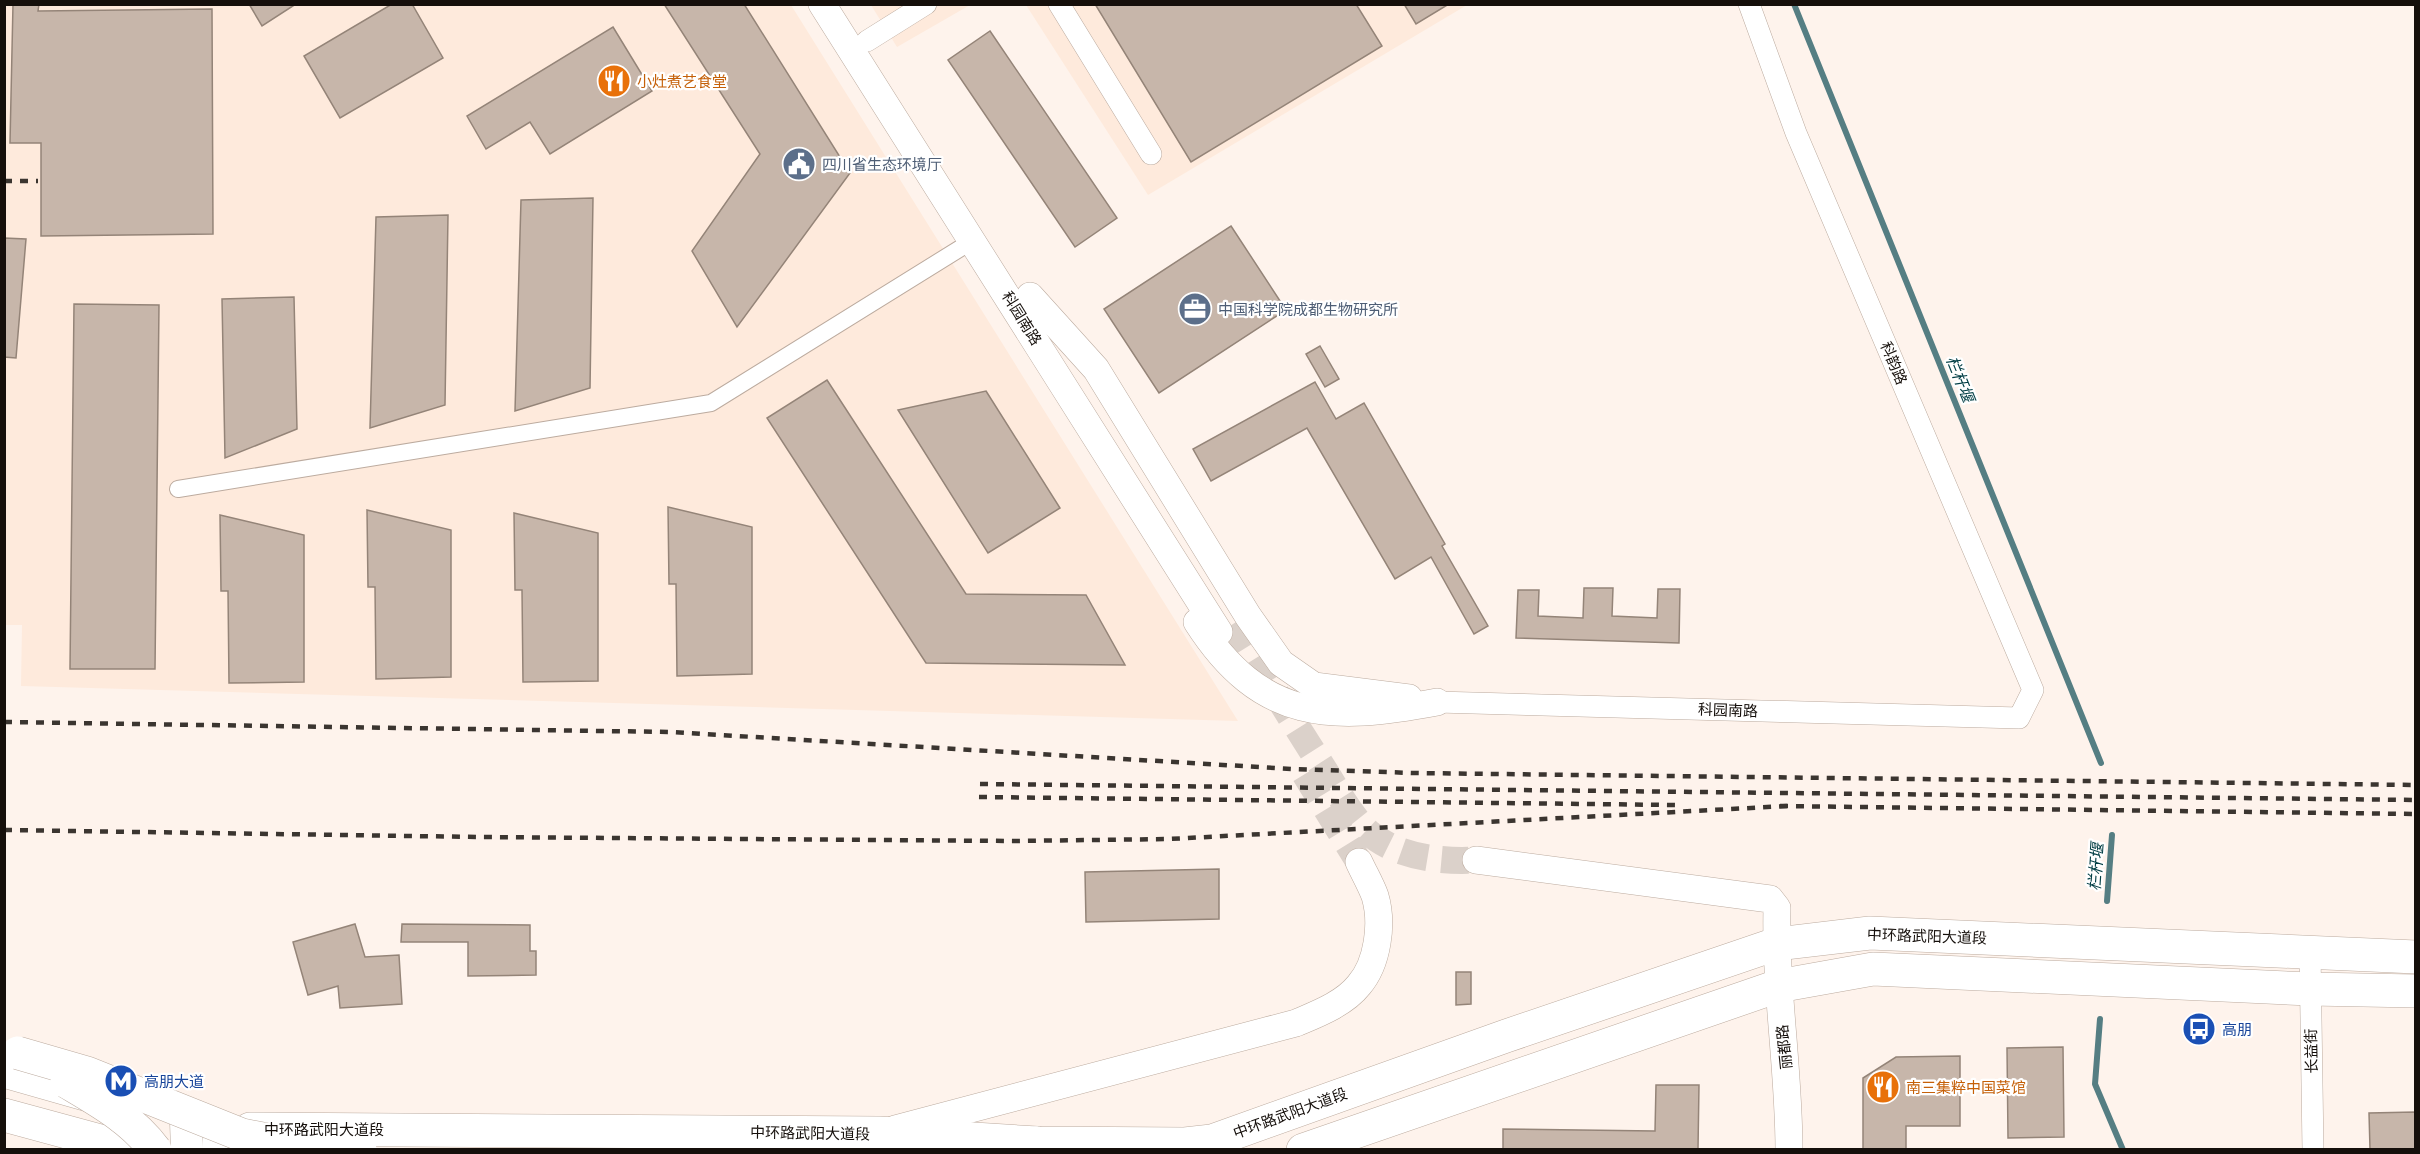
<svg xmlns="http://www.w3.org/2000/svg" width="2420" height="1154" font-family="'Public Sans','Noto Sans SC',sans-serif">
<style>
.built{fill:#feeadc}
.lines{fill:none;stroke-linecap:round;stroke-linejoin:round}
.stream{stroke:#557e83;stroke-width:6}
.building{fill:#c7b6aa;stroke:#948478;stroke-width:1.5}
.tertiary-tunnel{stroke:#dbd1ca;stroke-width:27;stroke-dasharray:27 14;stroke-linecap:butt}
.pedestrian-casing{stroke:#bcab9f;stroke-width:18}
.minor-casing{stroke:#bcab9f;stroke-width:22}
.tertiary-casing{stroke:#bcab9f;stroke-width:28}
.secondary-casing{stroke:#bcab9f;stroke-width:33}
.primary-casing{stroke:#bcab9f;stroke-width:34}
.trunk-casing{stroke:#bcab9f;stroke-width:34}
.pedestrian{stroke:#fff;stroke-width:16}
.minor{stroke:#fff;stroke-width:21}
.tertiary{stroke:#fff;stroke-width:27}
.secondary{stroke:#fff;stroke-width:32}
.primary{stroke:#fff;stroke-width:33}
.trunk{stroke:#fff;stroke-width:33}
.rail{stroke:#3b3530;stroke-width:4.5;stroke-dasharray:8 8;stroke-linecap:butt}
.trunk-bridge-casing{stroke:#bcab9f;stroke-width:34;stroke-linecap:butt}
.trunk-bridge{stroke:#fff;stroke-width:33}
.labels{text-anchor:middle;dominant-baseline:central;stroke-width:4.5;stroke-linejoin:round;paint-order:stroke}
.food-label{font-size:15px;fill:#c56008;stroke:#fff;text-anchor:start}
.service-label{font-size:15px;fill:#4e5e75;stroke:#fff;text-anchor:start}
.street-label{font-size:15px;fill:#150f0b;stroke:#fff}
.transit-label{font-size:15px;fill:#164399;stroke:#fff;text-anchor:start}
.water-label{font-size:16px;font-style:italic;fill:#003d44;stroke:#fff}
</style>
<rect width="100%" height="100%" fill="#fef3ec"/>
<g class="built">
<polygon points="5,5 791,5 1238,721 21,686 22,625 5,625"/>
<polygon points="871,5 970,5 897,47"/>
<polygon points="1026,5 1467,5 1148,195"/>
</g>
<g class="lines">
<g class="stream">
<polyline points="1794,4 2101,763"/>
<polyline points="2107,901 2112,835"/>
<polyline points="2100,1019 2095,1084 2123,1150"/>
</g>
</g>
<g class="building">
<polygon points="13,4 39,4 38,11 212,9 213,234 41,236 41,143 10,143"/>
<polygon points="249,4 296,4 262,26"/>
<polygon points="392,4 412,4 443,58 340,118 304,56"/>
<polygon points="664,4 744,4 850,173 737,327 692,251 760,154"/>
<polygon points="1095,4 1356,4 1382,46 1191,162"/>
<polygon points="1404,4 1449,4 1416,24"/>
<polygon points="613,27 652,91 550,154 530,122 486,149 467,116"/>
<polygon points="990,31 1117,218 1075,247 948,60"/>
<polygon points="593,198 590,388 515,411 521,200"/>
<polygon points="448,215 445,405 370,428 376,217"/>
<polygon points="1231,226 1286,310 1159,393 1104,309"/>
<polygon points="4,238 26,239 16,358 4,357"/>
<polygon points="294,297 297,429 225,458 222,299"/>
<polygon points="74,304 159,305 155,669 70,669"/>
<polygon points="1320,346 1339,379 1325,387 1306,354"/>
<polygon points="827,380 966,594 1086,595 1125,665 926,663 767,418"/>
<polygon points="1315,382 1336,419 1364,403 1445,544 1442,546 1488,626 1474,634 1431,557 1395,579 1307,428 1211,481 1193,449"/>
<polygon points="986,391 1060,508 988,553 898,410"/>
<polygon points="668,507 752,527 752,674 677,676 676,584 669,584"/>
<polygon points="367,510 451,530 451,677 376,679 375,587 368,587"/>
<polygon points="514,513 598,533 598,681 523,682 522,590 515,590"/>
<polygon points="220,515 304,535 304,682 229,683 228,591 221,591"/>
<polygon points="1584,588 1613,588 1612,616 1657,618 1658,589 1680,589 1679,643 1516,638 1518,590 1539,590 1538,616 1583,618"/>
<polygon points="1219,869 1219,919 1086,922 1085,872"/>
<polygon points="355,924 365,957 399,955 402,1004 340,1008 338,986 308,995 293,942"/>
<polygon points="402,924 530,925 530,951 536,951 536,975 468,976 468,942 401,942"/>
<polygon points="1456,972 1471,972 1471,1004 1456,1005"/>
<polygon points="2063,1047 2064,1137 2008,1138 2007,1048"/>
<polygon points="1960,1056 1960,1126 1906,1126 1906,1149 1863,1149 1863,1078 1896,1057"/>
<polygon points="1656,1085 1699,1085 1698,1149 1503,1149 1503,1129 1655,1131"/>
<polygon points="2415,1112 2415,1149 2370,1149 2369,1113"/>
</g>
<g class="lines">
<g class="tertiary-tunnel">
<path d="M 1233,624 C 1263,672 1292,720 1323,768 C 1335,787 1351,817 1368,832 C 1396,857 1440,862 1476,860"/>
<polyline points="1305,774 1359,862"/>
</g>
<g class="pedestrian-casing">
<polyline id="pedestrian" points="178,489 711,403 972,241"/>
</g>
<g class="minor-casing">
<g id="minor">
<polyline points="1059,4 1151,154"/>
<polyline points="867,41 926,4"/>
<polyline points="1437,702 2019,718 2033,690 1796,133 1749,4"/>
<polyline points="2310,952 2313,1150"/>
</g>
</g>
<g class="tertiary-casing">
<g id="tertiary">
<polyline points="822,4 1219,632"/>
<polyline points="1030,296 1096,369 1248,616 1281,663 1314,686 1409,698"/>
<path d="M 1197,622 C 1261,722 1331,722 1437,702"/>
<path d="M 1476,860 L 1770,899 L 1777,908 C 1775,989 1789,1069 1789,1150"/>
<path d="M 895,1129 L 1296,1023 C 1317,1014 1344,1004 1359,985 C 1378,963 1383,923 1375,896 C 1371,885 1364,873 1359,862"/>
</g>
</g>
<g class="secondary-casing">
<g id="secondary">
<polyline points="186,1122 187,1150"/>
<polyline points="218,1150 220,1130"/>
</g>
</g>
<g class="primary-casing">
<g id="primary">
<polyline points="4,1071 95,1097"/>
<polyline points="4,1115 133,1150"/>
<polyline points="250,1129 879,1133 1037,1143 1185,1144 1212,1141 1506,1036 1776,944 1870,933 2416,957"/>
<polyline points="1303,1150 1778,986 1873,969 2310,989 2416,991"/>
</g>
</g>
<g class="trunk-casing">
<polyline id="trunk" points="971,1150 1037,1143"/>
</g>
<use href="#pedestrian" class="pedestrian"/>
<use href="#minor" class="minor"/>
<use href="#tertiary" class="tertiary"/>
<use href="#secondary" class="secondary"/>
<use href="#primary" class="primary"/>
<use href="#trunk" class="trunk"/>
<g class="rail">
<polyline points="4,181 38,181"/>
<polyline points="4,722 670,732 1292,769 1414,773 2416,785"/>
<polyline points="980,784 2416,800"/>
<polyline points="979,797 1675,805"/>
<polyline points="1780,806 2416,814"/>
<polyline points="4,830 479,837 1014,841 1169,839 1787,806"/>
</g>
<g class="trunk-bridge-casing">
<g id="trunk-bridge">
<polyline points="18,1053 87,1073 242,1135 315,1149 360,1150"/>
<path d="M 67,1082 C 99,1101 132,1119 155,1150"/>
</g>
</g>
<use href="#trunk-bridge" class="trunk-bridge"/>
</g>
<defs>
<g id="restaurant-disc" transform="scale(1.725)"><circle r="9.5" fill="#e8710a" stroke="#fff"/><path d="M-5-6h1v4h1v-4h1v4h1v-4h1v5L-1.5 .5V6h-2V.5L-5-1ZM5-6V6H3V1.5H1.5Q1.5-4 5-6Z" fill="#fff"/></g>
<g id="civic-disc" transform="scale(1.725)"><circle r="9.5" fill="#5c6f8a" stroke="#fff"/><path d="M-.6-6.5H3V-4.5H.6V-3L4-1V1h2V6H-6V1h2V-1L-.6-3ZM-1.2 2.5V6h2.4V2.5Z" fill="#fff"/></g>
<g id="office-disc" transform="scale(1.725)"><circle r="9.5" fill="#5c6f8a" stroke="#fff"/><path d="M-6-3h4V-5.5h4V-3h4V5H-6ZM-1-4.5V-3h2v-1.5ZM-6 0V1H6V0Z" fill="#fff"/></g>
<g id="bus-disc" transform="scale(1.725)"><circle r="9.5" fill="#1a4fb4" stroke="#fff"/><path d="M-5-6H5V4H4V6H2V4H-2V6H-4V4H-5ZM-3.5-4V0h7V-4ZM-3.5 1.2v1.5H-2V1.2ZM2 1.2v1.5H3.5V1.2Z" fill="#fff"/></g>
<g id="metro-disc" transform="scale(1.725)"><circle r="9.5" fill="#1a4fb4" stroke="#fff"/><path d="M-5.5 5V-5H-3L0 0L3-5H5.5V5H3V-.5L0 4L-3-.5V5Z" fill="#fff"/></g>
</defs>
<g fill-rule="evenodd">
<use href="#restaurant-disc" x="614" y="81"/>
<use href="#civic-disc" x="799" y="164"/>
<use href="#office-disc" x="1195" y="309"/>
<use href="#bus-disc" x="2199" y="1029"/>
<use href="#metro-disc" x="121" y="1081"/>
<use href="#restaurant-disc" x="1883" y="1087"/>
</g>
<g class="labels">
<g class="food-label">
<text x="637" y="81">小灶煮艺食堂</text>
<text x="1906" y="1087">南三集粹中国菜馆</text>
</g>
<g class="service-label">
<text x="822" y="164">四川省生态环境厅</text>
<text x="1218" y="309">中国科学院成都生物研究所</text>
</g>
<g class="street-label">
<text transform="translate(1022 318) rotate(58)">科园南路</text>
<text transform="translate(1894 363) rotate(67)">科韵路</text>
<text transform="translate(1728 710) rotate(2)">科园南路</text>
<text transform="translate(1927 936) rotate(2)">中环路武阳大道段</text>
<text transform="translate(1784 1047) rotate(-96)">丽都路</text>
<text transform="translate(2311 1051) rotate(-91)">长益街</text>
<text transform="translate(1290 1113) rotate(-20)">中环路武阳大道段</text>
<text x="324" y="1129">中环路武阳大道段</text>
<text transform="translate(810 1133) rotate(1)">中环路武阳大道段</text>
</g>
<g class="transit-label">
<text x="2222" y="1029">高朋</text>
<text x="144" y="1081">高朋大道</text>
</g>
<g class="water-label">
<text transform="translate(1960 379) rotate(68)">栏杆堰</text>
<text transform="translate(2096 867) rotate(-86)">栏杆堰</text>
</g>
</g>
<rect width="2420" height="1154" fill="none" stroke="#150f0b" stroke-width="12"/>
</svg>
